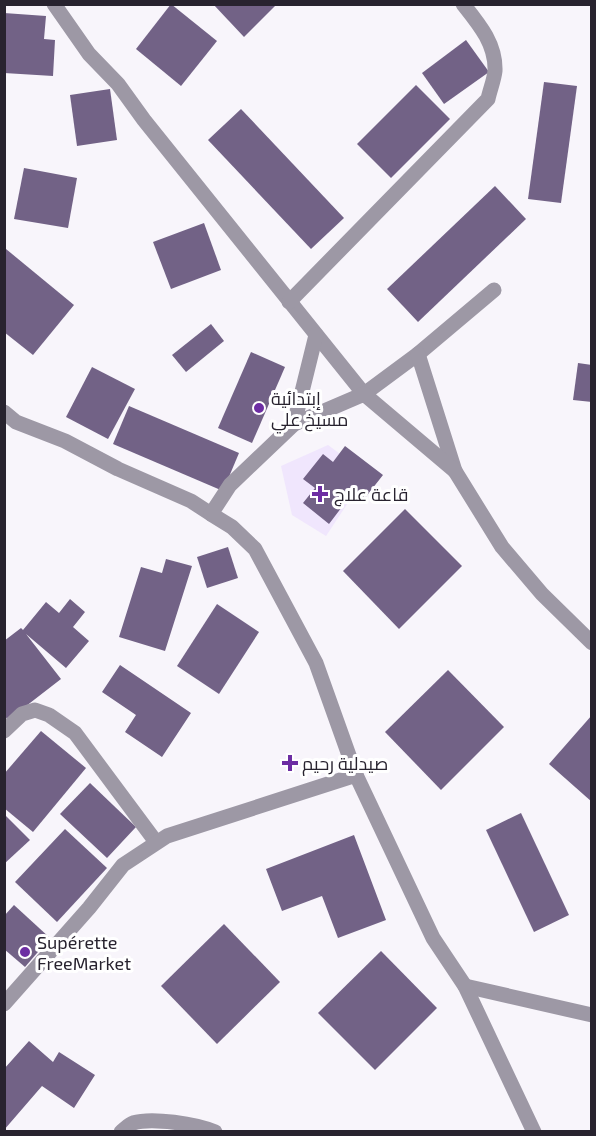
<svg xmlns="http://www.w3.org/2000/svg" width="596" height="1136" font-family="'Exo 2',Cairo,sans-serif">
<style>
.built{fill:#f0e6fd}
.building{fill:#726286}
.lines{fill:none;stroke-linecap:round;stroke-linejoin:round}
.service{stroke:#9d98a5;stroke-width:15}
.minor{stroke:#9d98a5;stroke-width:15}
.poi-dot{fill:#6d2ea3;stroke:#fff;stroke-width:2}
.labels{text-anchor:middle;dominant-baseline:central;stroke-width:6;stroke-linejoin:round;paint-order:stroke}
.poi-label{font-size:18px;fill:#28232f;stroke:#fff;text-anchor:start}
</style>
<rect width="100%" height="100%" fill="#f8f5fb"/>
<polygon class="built" points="328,445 367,474 326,536 292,515 281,466"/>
<g class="building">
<polygon points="171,4 217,41 181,86 136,49"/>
<polygon points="213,4 277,4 244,37"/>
<polygon points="4,13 46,16 44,39 55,40 53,76 4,73"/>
<polygon points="466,40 489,72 444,104 422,73"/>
<polygon points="544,82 577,86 561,203 528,199"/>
<polygon points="416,85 450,119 391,178 357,144"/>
<polygon points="110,89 117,140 77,146 70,95"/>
<polygon points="241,109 344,218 311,249 208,140"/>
<polygon points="24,168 77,178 68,228 14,219"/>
<polygon points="495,186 526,219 418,322 387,289"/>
<polygon points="204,223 221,270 171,289 153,242"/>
<polygon points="6,249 74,305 33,355 4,332"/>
<polygon points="211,324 224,341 186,372 172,355"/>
<polygon points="251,352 285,367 252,443 218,428"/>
<polygon points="578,363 592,365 592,402 573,400"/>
<polygon points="92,367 135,389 108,439 66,417"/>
<polygon points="129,406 239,453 223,491 113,444"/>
<polygon points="345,446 383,475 361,503 351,495 329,524 303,503 315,488 303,479 323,454 333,462"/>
<polygon points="405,509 462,566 399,629 343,571"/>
<polygon points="228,547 238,578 207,588 197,557"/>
<polygon points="166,559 192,566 165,651 119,637 141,567 162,573"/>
<polygon points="70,599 85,612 73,627 89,641 66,668 26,634 61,679 8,720 4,715 4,641 21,628 23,630 46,602 59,613"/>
<polygon points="217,604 259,632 219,694 177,666"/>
<polygon points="120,665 191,713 162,757 125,732 136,715 102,692"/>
<polygon points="448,670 504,727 441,790 385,732"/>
<polygon points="592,715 592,802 549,764"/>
<polygon points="41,731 86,768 33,832 4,808 4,774"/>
<polygon points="90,783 136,827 107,858 60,814"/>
<polygon points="521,813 569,915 534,932 486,830"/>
<polygon points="4,814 30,840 4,864"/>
<polygon points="65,829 107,868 57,922 15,882"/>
<polygon points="354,835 386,920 338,938 322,896 282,911 266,869"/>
<polygon points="14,905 50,938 25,967 4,949 4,916"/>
<polygon points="224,924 280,982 217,1044 161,986"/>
<polygon points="381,951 437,1008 375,1070 318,1013"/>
<polygon points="29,1041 53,1062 59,1052 95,1075 74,1108 42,1086 4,1130 4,1069"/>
</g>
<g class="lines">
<g class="service">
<polyline points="465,986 592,1015"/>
<path d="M 121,1132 C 125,1129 129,1124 133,1123 C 152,1117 196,1124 215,1132"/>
</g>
<g class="minor">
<polyline points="54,4 89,54 118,84 144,120 364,394 418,354 494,290"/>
<path d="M 289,302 L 488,99 C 490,90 494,80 495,71 C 496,44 479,24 463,4"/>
<polyline points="418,354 455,471 502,547 542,594 592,643"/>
<polyline points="4,412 16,422 65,441 118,469 191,501 211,514"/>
<polyline points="294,424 316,335"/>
<polyline points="455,471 364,394 294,424 230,485 211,514 232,527 255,549 316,663 356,775 433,938 465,986 534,1132"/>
<polyline points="4,731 22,714 35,710 49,715 75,733 156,842"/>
<polyline points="4,1004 89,908 123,865 167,836 356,775"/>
</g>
</g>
<g class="poi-dot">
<circle cx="259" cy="408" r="6"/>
<path d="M317 485h6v6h6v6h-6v6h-6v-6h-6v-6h6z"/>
<path d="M287 754h6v6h6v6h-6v6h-6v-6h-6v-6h6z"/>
<circle cx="25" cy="952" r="6"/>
</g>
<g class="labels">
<g class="poi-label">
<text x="271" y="398">إبتدائية<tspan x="271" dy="21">مسيخ علي</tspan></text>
<text x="334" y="494">قاعة علاج</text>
<text x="302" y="763">صيدلية رحيم</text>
<text x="37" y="942">Supérette<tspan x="37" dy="21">FreeMarket</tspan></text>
</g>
</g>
<rect width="596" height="1136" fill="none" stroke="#28232f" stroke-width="12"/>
</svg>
